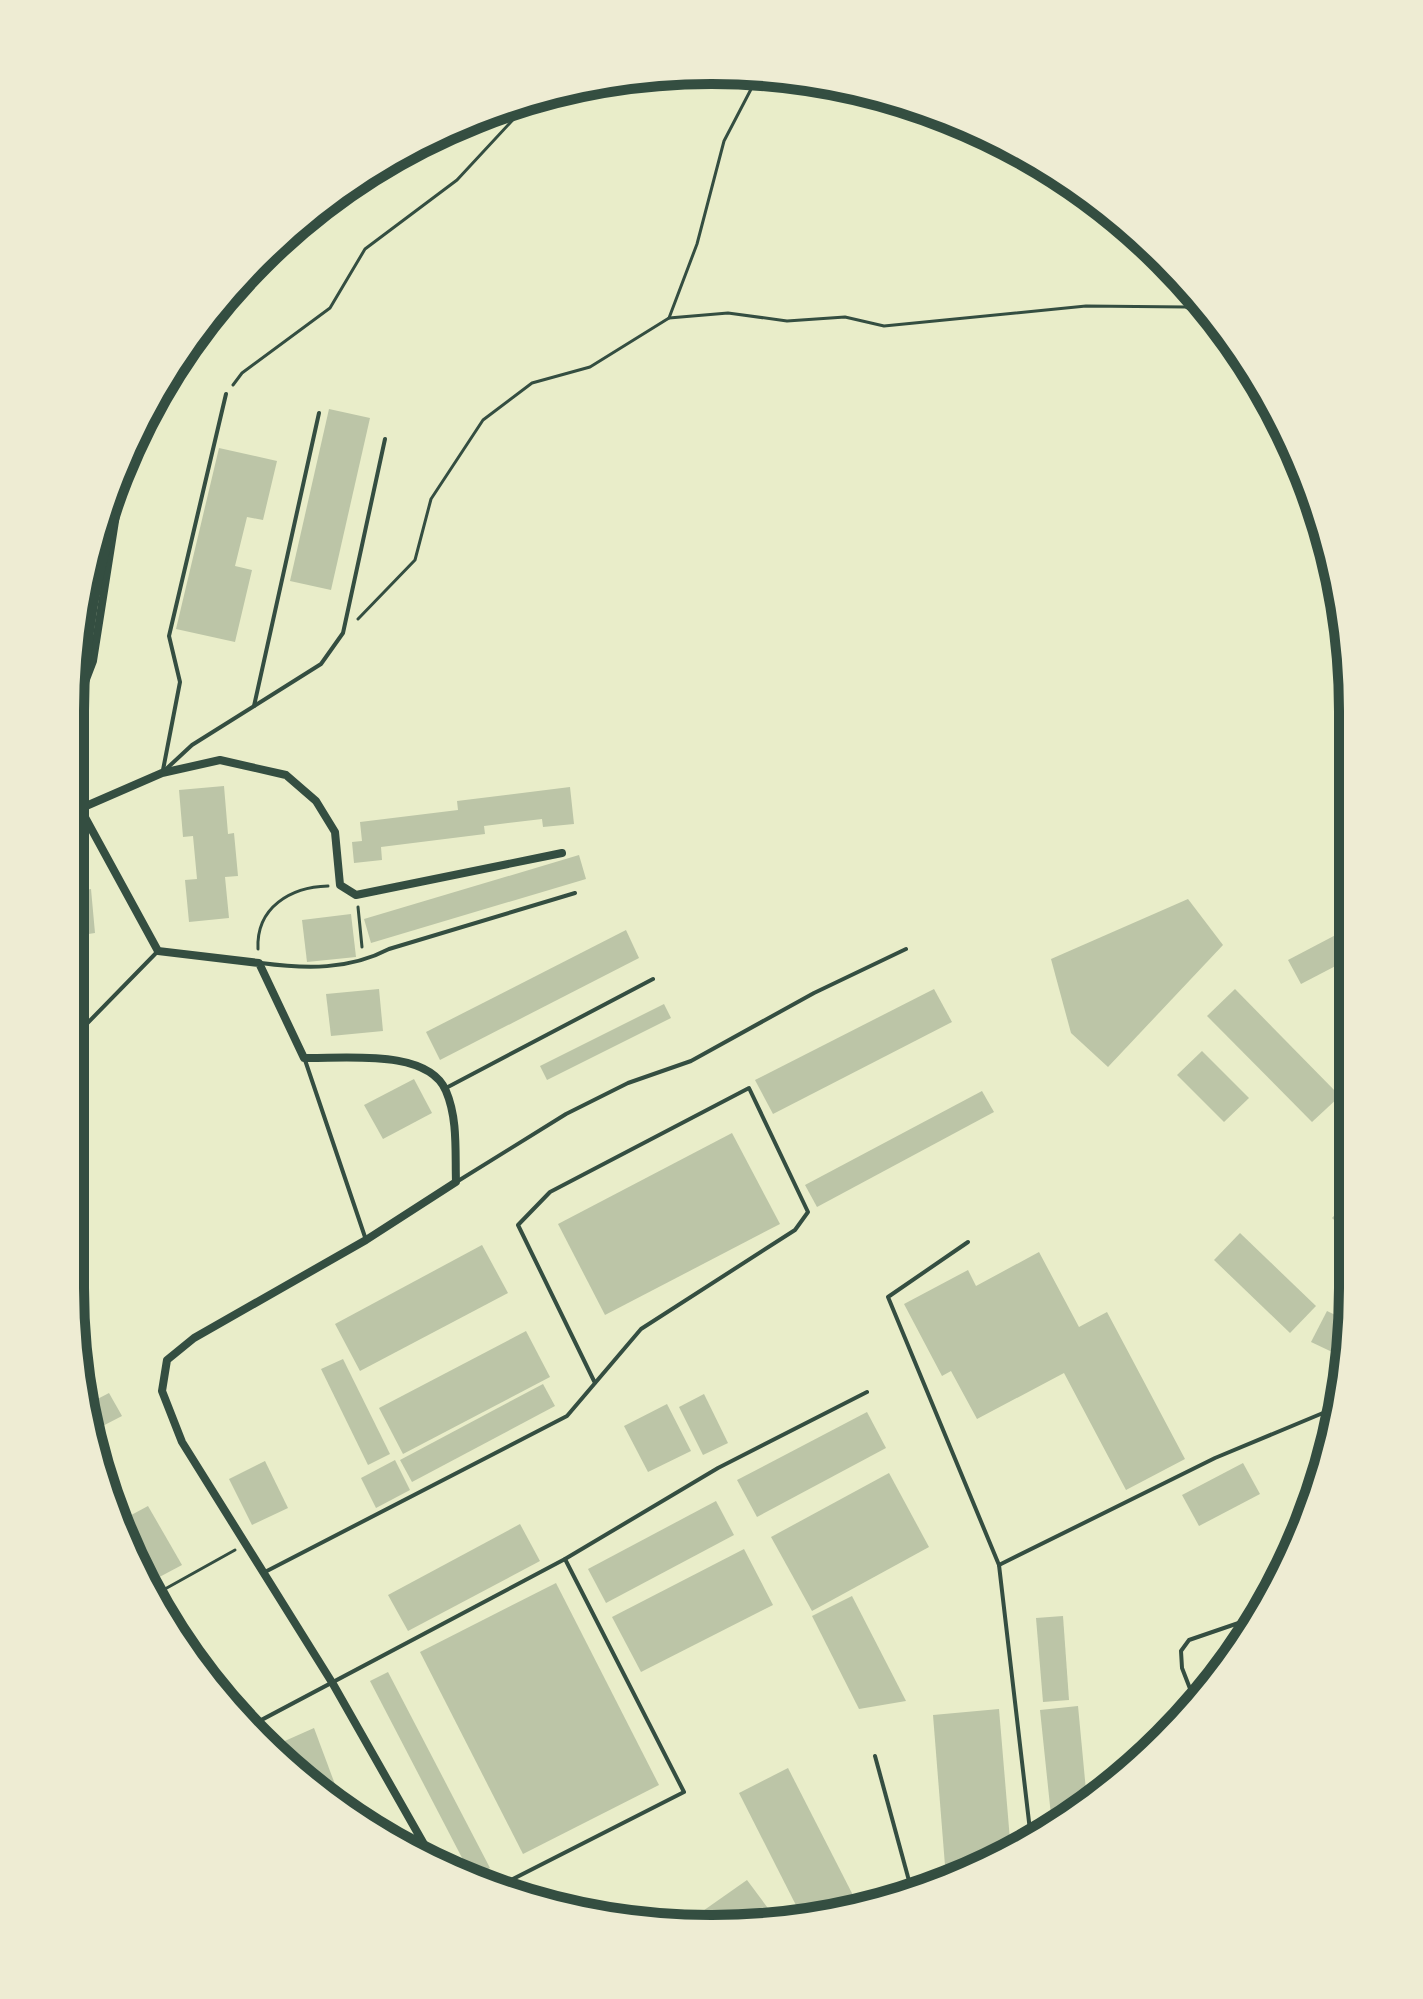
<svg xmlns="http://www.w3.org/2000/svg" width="1423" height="1999" font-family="'IBM Plex Sans',sans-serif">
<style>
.building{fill:#bcc5a7}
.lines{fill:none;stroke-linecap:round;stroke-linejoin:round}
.path{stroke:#344e41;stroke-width:3}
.service{stroke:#344e41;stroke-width:4}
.minor{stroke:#344e41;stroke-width:8}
.rim{fill:none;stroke:#344e41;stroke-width:10}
</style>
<rect width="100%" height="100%" fill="#e9edc9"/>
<g class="building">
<polygon points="329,409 370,418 331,590 290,581"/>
<polygon points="219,448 277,461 263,520 247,517 235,566 252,570 235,642 176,629"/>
<polygon points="224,786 228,834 234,833 238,876 225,877 229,918 189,922 185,880 197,879 193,836 183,837 179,790"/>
<polygon points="570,787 574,824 543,827 542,819 484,826 485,834 381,847 382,860 354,863 352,842 362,841 360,822 458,810 457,801"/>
<polygon points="81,842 85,890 91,889 95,933 82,935 86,976 70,977 70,843"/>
<polygon points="579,855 586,879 371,943 364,919"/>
<polygon points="1188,899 1223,945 1108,1067 1071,1033 1051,959"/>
<polygon points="351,914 356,957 307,962 302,920"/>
<polygon points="1349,928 1349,959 1301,984 1288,960"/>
<polygon points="626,930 639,958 440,1060 426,1032"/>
<polygon points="379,989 383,1031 331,1036 326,994"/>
<polygon points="934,989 952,1022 773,1114 755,1080"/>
<polygon points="1235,989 1340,1096 1312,1122 1207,1016"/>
<polygon points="664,1004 671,1018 547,1080 540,1066"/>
<polygon points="1202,1051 1249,1098 1224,1122 1177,1075"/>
<polygon points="414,1079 432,1113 383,1139 364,1105"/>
<polygon points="982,1091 994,1112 817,1207 805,1185"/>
<polygon points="732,1133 780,1224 605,1315 558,1224"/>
<polygon points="1351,1143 1351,1164 1340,1154"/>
<polygon points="1351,1198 1351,1236 1332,1218"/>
<polygon points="1240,1233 1316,1306 1290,1333 1214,1260"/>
<polygon points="482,1245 508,1293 360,1371 335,1324"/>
<polygon points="1039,1252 1079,1327 1107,1312 1185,1459 1126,1490 1064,1373 977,1419 951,1371 942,1376 904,1304 968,1270 976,1286"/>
<polygon points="1327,1311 1352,1323 1347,1359 1311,1342"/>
<polygon points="526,1331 550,1377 403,1454 379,1408"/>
<polygon points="343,1359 390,1454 368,1465 321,1369"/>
<polygon points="543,1384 555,1406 412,1482 400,1460"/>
<polygon points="109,1393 122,1416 89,1433 86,1405"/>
<polygon points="704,1394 728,1443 703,1455 679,1407"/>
<polygon points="667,1404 691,1451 648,1472 624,1426"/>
<polygon points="867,1412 886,1448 757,1517 737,1480"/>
<polygon points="395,1460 410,1490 376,1508 361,1478"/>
<polygon points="265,1461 288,1508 252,1525 229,1479"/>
<polygon points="1243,1463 1260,1494 1199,1526 1182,1495"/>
<polygon points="889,1473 929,1547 812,1611 771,1537"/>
<polygon points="716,1501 734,1535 606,1603 588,1569"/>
<polygon points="148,1506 182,1565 150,1582 122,1520"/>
<polygon points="520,1524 540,1561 408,1631 388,1595"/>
<polygon points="744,1549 773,1605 641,1672 612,1617"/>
<polygon points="556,1583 659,1785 523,1854 420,1652"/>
<polygon points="852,1596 906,1701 859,1709 812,1616"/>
<polygon points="1063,1616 1069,1700 1043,1702 1036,1618"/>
<polygon points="388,1672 490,1868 472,1877 370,1681"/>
<polygon points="1078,1706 1087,1801 1052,1825 1040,1710"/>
<polygon points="999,1709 1011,1852 995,1863 946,1878 933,1715"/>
<polygon points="314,1728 336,1787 326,1793 289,1770 269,1748"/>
<polygon points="788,1768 858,1905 804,1921 739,1793"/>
<polygon points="747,1880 779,1923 708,1923 700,1913"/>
</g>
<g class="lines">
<g class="path">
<polyline points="1186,307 1224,334"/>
<polyline points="669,318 697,244 724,141 760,72"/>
<polyline points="233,385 242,373 330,308 365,249 457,180 534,97"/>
<polyline points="358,619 415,560 431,499 483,420 532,383 590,367 669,318 728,313 787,321 845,317 884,326 1086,306 1186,307 1203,303"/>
<polyline points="358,907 362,947"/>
<path d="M 258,949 C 256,907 291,887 328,886"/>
<polyline points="156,1594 235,1550"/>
</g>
<g class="service">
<polyline points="254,706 319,413"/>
<polyline points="163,770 180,682 169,636 226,394"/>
<polyline points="164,771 192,745 321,664 343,633 385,439"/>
<path d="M 261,963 C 306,969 349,970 389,949 L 575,893"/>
<polyline points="70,1041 158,951"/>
<polyline points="305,1060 366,1240"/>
<polyline points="446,1088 653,979"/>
<polyline points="458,1181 566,1114 628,1083 691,1061 814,993 906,949"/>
<polyline points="968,1242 888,1297 999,1565 1031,1839"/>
<polyline points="999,1565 1215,1458 1323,1413 1338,1410"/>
<polyline points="263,1573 567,1416 641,1329 795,1230 808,1212 749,1088 550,1192 518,1225 595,1383"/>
<polyline points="1196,1704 1182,1668 1181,1651 1189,1640 1259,1616"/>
<polyline points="250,1726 565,1559 718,1468 867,1392"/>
<polyline points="875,1756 911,1888"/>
<polyline points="495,1888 684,1792 565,1559"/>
</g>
<g class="minor">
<polyline points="70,721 93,661 121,483"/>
<path d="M 81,810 L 158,951 L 259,963 L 304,1058 C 343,1059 428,1048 446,1091 C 458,1119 455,1152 456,1182 L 366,1240 L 194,1338 L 167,1360 L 162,1391 L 182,1442 L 333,1684 L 433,1860"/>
<polyline points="70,813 162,773 220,760 286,775 316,801 335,832 340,885 356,895 562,853"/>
</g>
</g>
<path d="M0 0H1423V1999H0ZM711 84H712A627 627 0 0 1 1339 711V1288A627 627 0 0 1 712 1915H711A627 627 0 0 1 84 1288V711A627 627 0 0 1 711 84Z" fill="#eeecd3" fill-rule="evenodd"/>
<path class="rim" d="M711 84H712A627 627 0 0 1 1339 711V1288A627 627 0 0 1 712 1915H711A627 627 0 0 1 84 1288V711A627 627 0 0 1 711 84Z"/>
</svg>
